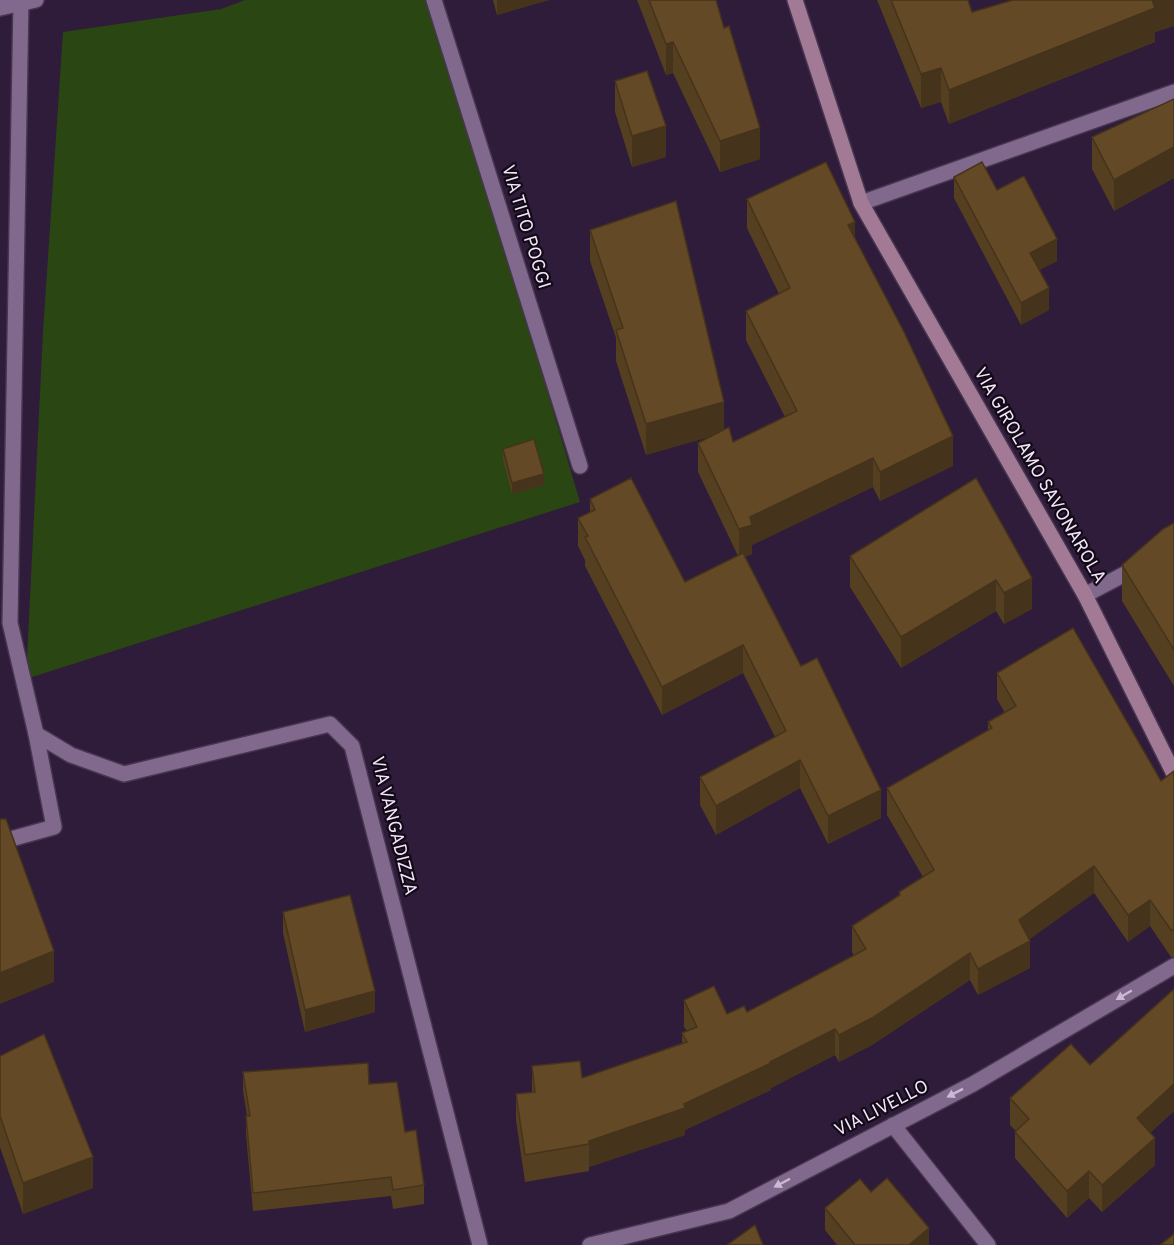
<svg xmlns="http://www.w3.org/2000/svg" width="1174" height="1245" font-family="Overpass,sans-serif">
<style>
.grass{fill:#2a4612}
.lines{fill:none;stroke-linecap:round;stroke-linejoin:round}
.street-casing{stroke:#473650;stroke-width:18}
.secondary-casing{stroke:#473650;stroke-width:18}
.street{stroke:#81698d;stroke-width:15}
.secondary{stroke:#a37a95;stroke-width:15}
.wall{fill:#553f21}
.shaded-wall{fill:#45331b}
.building{fill:#634926;stroke:#45331b;stroke-width:1.5}
.oneway{fill:#cbbad4}
.labels{text-anchor:middle;dominant-baseline:central;stroke-width:4.5;stroke-linejoin:round;paint-order:stroke}
.street-label{font-size:18px;fill:#f3e6fb;stroke:#130a17}
</style>
<rect width="100%" height="100%" fill="#2f1b3a"/>
<polygon class="grass" points="245,0 432,0 580,502 26,679 43,332 63,32 221,9"/>
<g class="lines">
<g class="street-casing">
<g id="street">
<polyline points="434,0 580,466"/>
<polyline points="0,8 36,0"/>
<polyline points="861,203 1174,92"/>
<polyline points="1085,595 1174,548"/>
<polyline points="36,734 71,755 124,774 330,724 352,746 480,1245"/>
<polyline points="0,842 54,827 36,734 10,623 21,0"/>
<polyline points="893,1125 988,1245"/>
<polyline points="590,1245 729,1211 973,1084 1174,966"/>
</g>
</g>
<g class="secondary-casing">
<polyline id="secondary" points="795,0 861,203 1085,595 1174,774"/>
</g>
<use href="#street" class="street"/>
<use href="#secondary" class="secondary"/>
</g>
<g class="wall">
<polygon points="493,0 549,0 497,15"/>
<polygon points="637,0 716,0 760,159 720,172 673,73 666,75"/>
<polygon points="877,0 968,0 972,12 1174,0 1174,26 1155,32 1155,42 949,124 941,102 921,108"/>
<polygon points="615,81 666,157 632,167 615,112"/>
<polygon points="1174,99 1174,178 1114,211 1092,169 1092,137"/>
<polygon points="954,177 1057,261 1039,270 1049,310 1021,325 954,198"/>
<polygon points="747,199 855,237 953,466 880,501 873,487 752,545 752,554 745,557 801,666 881,818 828,844 800,788 716,835 700,805 700,777 775,737 743,673 662,715 585,566 585,560 578,546 578,518 590,513 590,499 685,582 738,556 698,472 698,443 710,436 646,455 616,361 616,338 590,261 590,230 724,430 733,442 785,417 746,340 746,311 779,294 747,228"/>
<polygon points="503,449 544,485 512,494 503,460"/>
<polygon points="976,478 1032,609 1004,624 996,611 901,668 850,587 850,556"/>
<polygon points="1174,523 1174,686 1122,601 1122,565"/>
<polygon points="997,673 1161,781 1174,771 1174,957 1171,957 1150,926 1128,942 1094,893 1029,939 1030,968 978,995 970,980 872,1045 839,1062 835,1055 771,1088 771,1090 685,1130 685,1135 589,1167 589,1171 525,1182 516,1120 516,1094 532,1093 532,1066 582,1078 682,1043 682,1033 687,1031 684,1027 684,1000 727,1014 747,1012 854,956 852,952 852,926 899,896 899,892 923,877 887,815 887,788 988,730 988,722 1005,713 997,699"/>
<polygon points="283,912 375,1012 305,1032 283,933"/>
<polygon points="1174,989 1174,1111 1150,1133 1155,1165 1102,1212 1089,1198 1067,1218 1015,1158 1015,1132 1016,1131 1010,1125 1010,1098 1090,1065"/>
<polygon points="0,1056 93,1188 23,1214 0,1147"/>
<polygon points="243,1072 369,1084 405,1132 424,1185 424,1204 393,1209 391,1196 253,1211 246,1135 246,1116 247,1116 243,1091"/>
<polygon points="871,1192 929,1245 837,1245 825,1230 825,1208"/>
</g>
<g class="shaded-wall">
<polygon points="497,0 549,0 497,15"/>
<polygon points="1152,0 1174,0 1174,26 1155,32 1155,42 949,124 949,90"/>
<polygon points="673,42 673,73 666,75 666,44"/>
<polygon points="941,68 941,102 921,108 921,74"/>
<polygon points="666,126 666,157 632,167 632,136"/>
<polygon points="760,128 760,159 720,172 720,141"/>
<polygon points="1174,147 1174,178 1114,211 1114,180"/>
<polygon points="855,222 855,252 848,225"/>
<polygon points="1057,239 1057,261 1030,275 1030,253"/>
<polygon points="1049,288 1049,310 1021,325 1021,303"/>
<polygon points="724,402 724,433 646,455 646,424"/>
<polygon points="953,436 953,466 880,501 880,472"/>
<polygon points="873,458 873,487 752,545 752,554 739,559 739,529 750,517"/>
<polygon points="544,474 544,485 512,494 512,483"/>
<polygon points="1032,578 1032,609 1004,624 1004,593"/>
<polygon points="996,580 996,611 901,668 901,637"/>
<polygon points="743,645 743,673 662,715 662,687"/>
<polygon points="800,760 800,788 716,835 716,806"/>
<polygon points="881,790 881,818 828,844 828,816"/>
<polygon points="1094,866 1094,893 1019,947 1019,920"/>
<polygon points="1150,900 1150,926 1128,942 1128,915"/>
<polygon points="1030,941 1030,968 978,995 978,969"/>
<polygon points="54,951 54,982 0,1004 0,973"/>
<polygon points="970,953 970,980 872,1045 839,1062 839,1035"/>
<polygon points="375,991 375,1012 305,1032 305,1010"/>
<polygon points="835,1029 835,1055 771,1088 771,1090 685,1130 685,1135 589,1167 589,1141 684,1104"/>
<polygon points="1174,1084 1174,1111 1137,1145 1137,1118"/>
<polygon points="1155,1138 1155,1165 1102,1212 1102,1185"/>
<polygon points="93,1157 93,1188 23,1214 23,1183"/>
<polygon points="1089,1171 1089,1198 1067,1218 1067,1191"/>
<polygon points="929,1228 929,1245 909,1245"/>
</g>
<g class="building">
<polygon points="649,0 716,0 724,28 729,26 760,128 720,141 673,42 666,44"/>
<polygon points="891,0 968,0 972,12 1013,0 1152,0 1155,8 949,90 941,68 921,74"/>
<polygon points="647,71 666,126 632,136 615,81"/>
<polygon points="1174,99 1174,147 1114,180 1092,137"/>
<polygon points="826,162 855,222 848,225 904,332 953,436 880,472 873,458 750,517 752,525 739,529 698,443 729,427 733,442 797,411 746,311 790,288 747,199"/>
<polygon points="982,162 997,190 1024,176 1057,239 1030,253 1049,288 1021,303 954,177"/>
<polygon points="676,201 724,402 646,424 616,330 623,328 590,230"/>
<polygon points="534,439 544,474 512,483 503,449"/>
<polygon points="631,478 685,582 743,553 801,666 817,658 881,790 828,816 800,760 716,806 700,777 786,731 743,645 662,687 585,537 588,536 578,518 595,510 590,499"/>
<polygon points="976,478 1032,578 1004,593 996,580 901,637 850,556"/>
<polygon points="1174,523 1174,650 1122,565 1163,529"/>
<polygon points="1073,628 1161,781 1174,771 1174,930 1171,930 1150,900 1128,915 1094,866 1019,920 1030,941 978,969 970,953 872,1018 839,1035 835,1029 770,1062 771,1063 684,1104 685,1108 589,1141 589,1144 525,1155 516,1094 535,1092 532,1066 580,1061 582,1078 687,1042 682,1033 697,1027 684,1000 714,986 727,1014 744,1006 747,1012 866,949 852,926 900,895 899,892 934,870 887,788 992,728 988,722 1016,706 997,673"/>
<polygon points="0,819 6,819 54,951 0,973"/>
<polygon points="350,895 375,991 305,1010 283,912"/>
<polygon points="1174,989 1174,1084 1137,1118 1155,1138 1102,1185 1089,1171 1067,1191 1015,1132 1029,1119 1010,1098 1071,1044 1090,1065"/>
<polygon points="44,1034 93,1157 23,1183 0,1116 0,1056"/>
<polygon points="368,1063 369,1084 397,1082 405,1132 416,1130 424,1185 393,1190 391,1177 253,1193 246,1116 250,1116 243,1072"/>
<polygon points="887,1178 929,1228 909,1245 855,1245 825,1208 860,1179 871,1192"/>
<polygon points="755,1225 763,1245 727,1245"/>
<polygon points="1174,1234 1174,1245 1160,1245"/>
</g>
<defs><path id="oneway-solid" d="M-6-.8H1V-3.2L6.5 0L1 3.2V.8H-6Z" transform="scale(1.5)"/></defs>
<g class="oneway">
<use href="#oneway-solid" transform="translate(1124 995) rotate(150)"/>
<use href="#oneway-solid" transform="translate(955 1093) rotate(153)"/>
<use href="#oneway-solid" transform="translate(782 1183) rotate(152)"/>
</g>
<g class="labels">
<g class="street-label">
<text transform="translate(525 227) rotate(73)">VIA TITO POGGI</text>
<text transform="translate(1039 476) rotate(60)">VIA GIROLAMO SAVONAROLA</text>
<text transform="translate(393 826) rotate(76)">VIA VANGADIZZA</text>
<text transform="translate(882 1109) rotate(-27)">VIA LIVELLO</text>
</g>
</g>
</svg>
